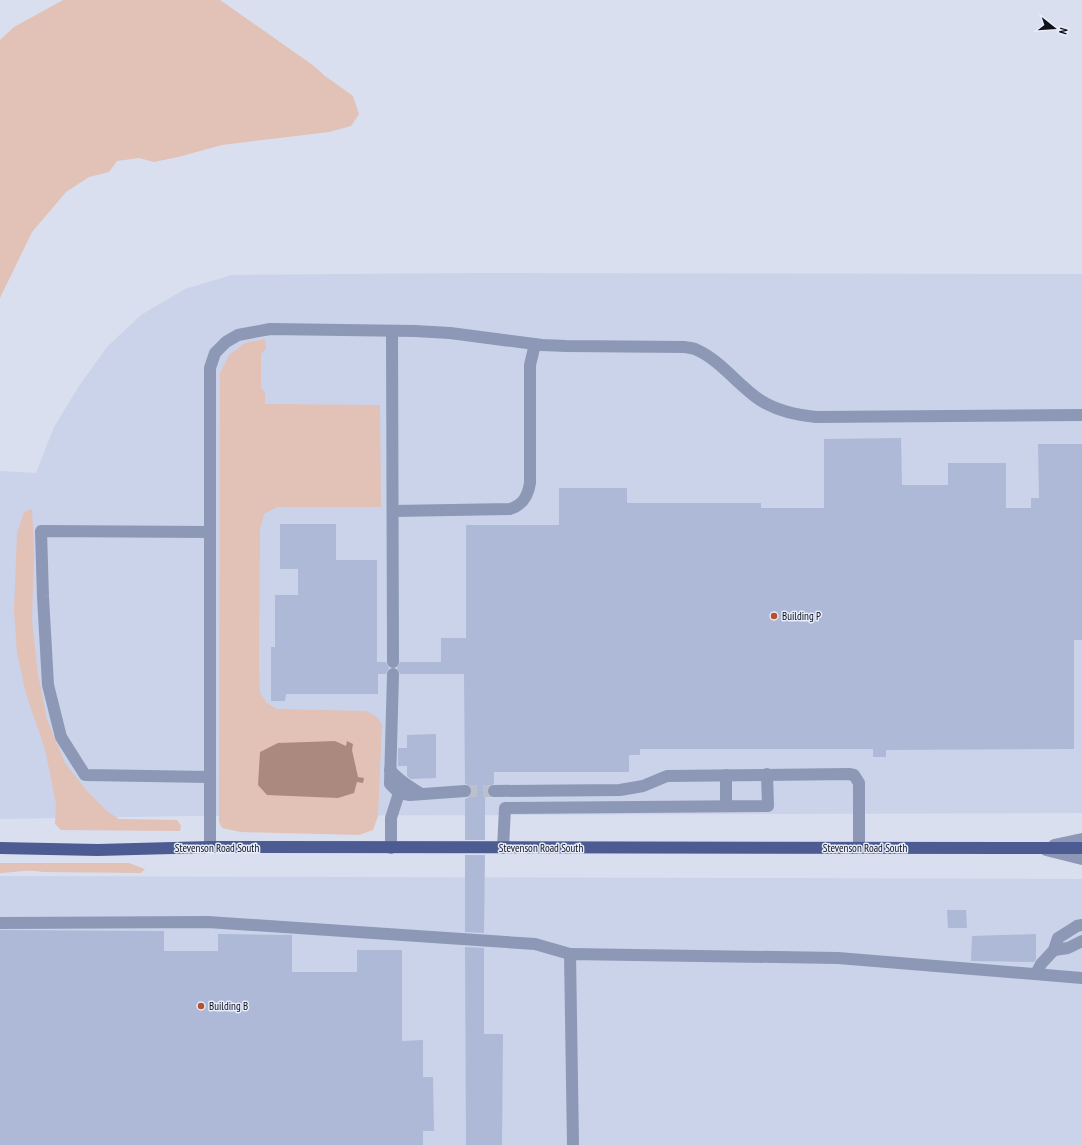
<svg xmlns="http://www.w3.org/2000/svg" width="1082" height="1145" font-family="'PT Sans Narrow',sans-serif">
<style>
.built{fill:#cad3e9}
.green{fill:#e2c1b6}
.water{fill:#ac897e}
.building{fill:#aeb9d7}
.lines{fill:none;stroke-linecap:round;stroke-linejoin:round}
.minor-tunnel{stroke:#bbc0ce;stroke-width:12;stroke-dasharray:12 6;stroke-linecap:butt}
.minor{stroke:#8d98b7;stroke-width:12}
.major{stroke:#4c5c92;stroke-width:12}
.poi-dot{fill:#b7502b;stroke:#e6ecfc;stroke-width:1.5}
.labels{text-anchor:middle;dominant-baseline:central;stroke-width:3;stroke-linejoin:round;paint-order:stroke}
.poi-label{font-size:11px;fill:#0f1116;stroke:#e6ecfc;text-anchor:start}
.street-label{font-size:11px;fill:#0f1116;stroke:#e6ecfc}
</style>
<rect width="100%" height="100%" fill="#d9dfef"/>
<g class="built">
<polygon points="473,273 1082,274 1082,813 190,816 0,819 0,471 36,473 54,427 79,386 107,347 141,315 185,289 232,275"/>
<polygon points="0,876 1082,879 1082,1145 0,1145"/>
</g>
<g class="green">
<polygon points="63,0 220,0 314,66 325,76 353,96 359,114 351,126 329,132 222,145 178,157 154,162 139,158 117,161 109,172 89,177 66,192 32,232 0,298 0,40 14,27"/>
<polygon points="265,339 266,349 261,354 261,388 265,392 265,404 380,405 381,507 277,507 264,514 260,529 259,666 260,693 267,703 277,709 366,711 377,717 382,725 378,816 373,830 359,835 241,832 222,828 219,822 220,373 229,355 245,343"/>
<polygon points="32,509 34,553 32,621 38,674 47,720 65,763 86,790 108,812 119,819 177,820 181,826 180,831 61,830 55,824 56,804 45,749 26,694 17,653 14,611 17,533 24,512"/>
<path d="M 0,863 L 129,863 L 145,869 L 141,873 L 43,872 C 29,869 15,872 0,873 Z"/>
</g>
<polygon class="water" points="335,741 346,746 347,741 353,744 352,750 358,777 364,778 363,783 357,782 354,793 338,798 267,795 258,785 260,752 278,743"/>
<g class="building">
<polygon points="901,438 902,485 948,485 948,463 1006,463 1006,508 1031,508 1031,498 1039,498 1038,444 1082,444 1082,640 1074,640 1074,749 886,750 886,757 873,757 873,749 640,749 640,755 629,755 629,772 494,772 494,784 488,787 487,791 488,795 485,795 485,840 465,840 465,799 470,797 472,791 471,786 465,784 464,674 400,674 397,668 400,662 441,662 441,638 466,638 466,525 559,525 559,488 627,488 627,503 761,503 761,508 824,508 824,439"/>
<polygon points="280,524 336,524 336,560 377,560 377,662 386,662 389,668 386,674 378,674 378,694 286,694 285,701 271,701 271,647 275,647 275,595 298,595 298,569 280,569"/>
<polygon points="436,734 436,778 411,779 407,776 407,766 398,766 398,748 407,748 407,735"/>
<polygon points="465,855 485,855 484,933 465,932"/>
<polygon points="947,910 966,910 967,928 948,928"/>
<polygon points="0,930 164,931 164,951 218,951 218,934 292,935 292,972 357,972 357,950 402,950 402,1041 423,1040 423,1077 433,1077 434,1131 423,1131 423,1145 0,1145"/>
<polygon points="1036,934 1036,959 1034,962 971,961 972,936"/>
<polygon points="465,947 484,948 484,1034 503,1034 502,1145 466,1145"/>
</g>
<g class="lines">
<polyline class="minor-tunnel" points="465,791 494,791"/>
<g class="minor">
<polyline points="392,331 393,662"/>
<path d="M 393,511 L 510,509 C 523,505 528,496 530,483 L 530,365 L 535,344"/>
<polyline points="393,674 390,784 399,793 410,795 465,791"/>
<path d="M 390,770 C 399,781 409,786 421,794"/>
<polyline points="726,775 726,806"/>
<polyline points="210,777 85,775 61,737 48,685 43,597 41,531 210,532"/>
<polyline points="494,791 620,790 643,786 667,776 849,774 854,775 859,783 859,848"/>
<polyline points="1054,845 1082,839"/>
<path d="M 210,847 L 210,368 L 215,353 L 226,342 L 238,335 L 270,329 L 415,331 L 450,333 L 542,345 L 566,346 L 685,347 C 689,348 694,348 697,350 C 720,360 739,386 760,400 C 777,411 796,415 816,417 L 1082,415"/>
<polyline points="391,848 391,818 399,793"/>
<polyline points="503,848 505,808 768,806 767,774"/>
<polyline points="1046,850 1082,859"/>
<polyline points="0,923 208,922 535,944 570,954"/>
<polyline points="1054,950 1068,948 1082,941"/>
<polyline points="1036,974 1041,964 1054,950 1058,938 1077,926 1082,925"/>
<polyline points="573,1145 570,954 838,958 1082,978"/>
</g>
<polyline class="major" points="0,848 98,850 210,847 1082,848"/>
</g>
<g class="poi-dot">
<circle cx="774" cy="616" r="4"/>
<circle cx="201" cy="1006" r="4"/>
</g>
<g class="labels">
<g class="poi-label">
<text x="782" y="616">Building P</text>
<text x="209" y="1006">Building B</text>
</g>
<g class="street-label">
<text x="217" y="848">Stevenson Road South</text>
<text x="541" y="848">Stevenson Road South</text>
<text x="865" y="848">Stevenson Road South</text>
</g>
</g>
<g transform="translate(1054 28) rotate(107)" stroke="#e6ecfc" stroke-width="3" paint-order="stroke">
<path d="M0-3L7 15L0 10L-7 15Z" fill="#0f1116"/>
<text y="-6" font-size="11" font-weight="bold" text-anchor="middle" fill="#0f1116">N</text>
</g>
</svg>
